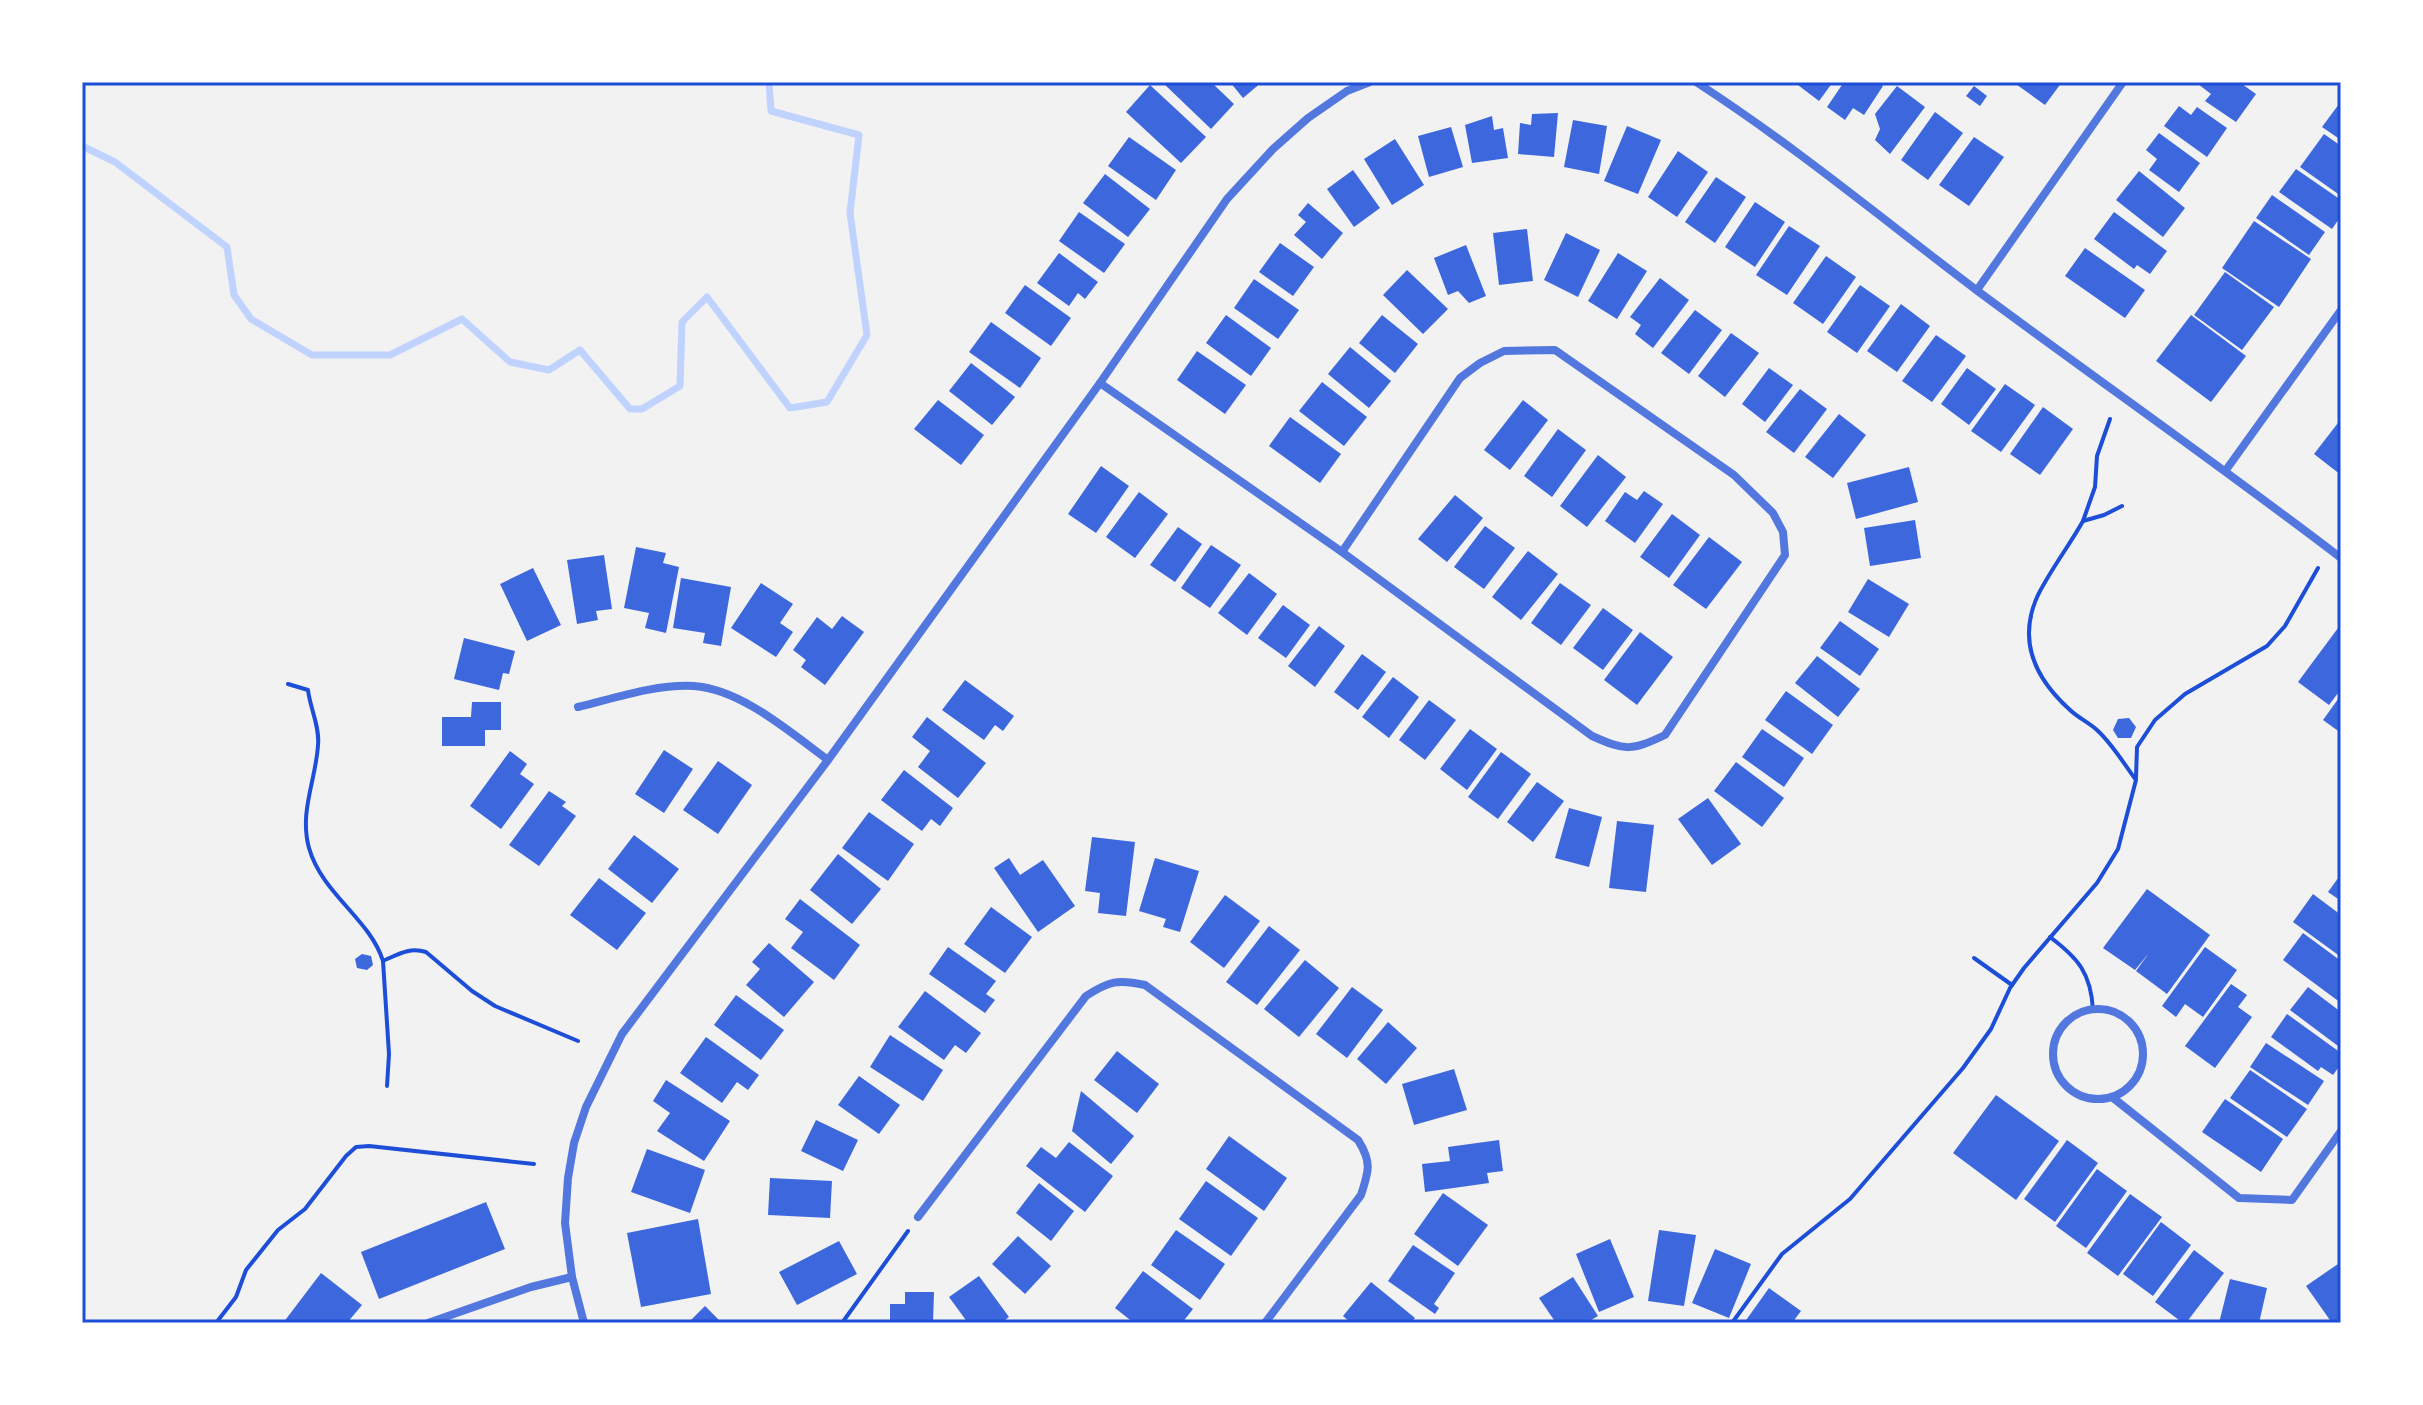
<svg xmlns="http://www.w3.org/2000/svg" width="2423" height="1405" font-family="Barlow,sans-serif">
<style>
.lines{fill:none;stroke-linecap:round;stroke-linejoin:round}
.stream{stroke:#bfd3fe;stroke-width:7}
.building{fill:#3d67dc}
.path{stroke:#1d4ed8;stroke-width:4}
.minor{stroke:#5277de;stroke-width:8}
.neatline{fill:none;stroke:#1d4ed8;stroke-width:3}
</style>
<rect width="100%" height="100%" fill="#f2f2f2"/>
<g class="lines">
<polyline class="stream" points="82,146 115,162 227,247 234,295 251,319 312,355 390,355 462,319 510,362 549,370 580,350 630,409 642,409 680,386 682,322 707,297 790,408 827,402 867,335 850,213 859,135 771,111 769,82"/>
</g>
<g class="building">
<polygon points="1162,82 1211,82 1234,104 1211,129"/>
<polygon points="1230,82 1262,82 1243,98"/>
<polygon points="1794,82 1833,82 1819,101"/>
<polygon points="1844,82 1877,82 1883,86 1864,115 1853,108 1845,120 1827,107"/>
<polygon points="2013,82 2062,82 2045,105"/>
<polygon points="2200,82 2239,82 2256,94 2236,122 2205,101 2211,94 2198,84"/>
<polygon points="1150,85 1206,137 1181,163 1126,112"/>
<polygon points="1897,86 1925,107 1890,154 1875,140 1880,129 1875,114"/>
<polygon points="1974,86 1987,96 1980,106 1966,96"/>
<polygon points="2339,104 2341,106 2341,140 2322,127"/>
<polygon points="2179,106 2191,115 2197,107 2227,128 2207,157 2164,126"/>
<polygon points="1935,112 1963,133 1928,180 1901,160"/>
<polygon points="1558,113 1554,157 1518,154 1520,123 1531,125 1532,114"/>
<polygon points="1492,116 1494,130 1503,128 1508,158 1472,163 1465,125"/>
<polygon points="1573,120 1607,126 1599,174 1564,167"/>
<polygon points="1627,126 1661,140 1638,194 1604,181"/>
<polygon points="1451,127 1463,167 1429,177 1418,136"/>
<polygon points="2159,133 2200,163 2179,192 2149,170 2157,159 2146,150"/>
<polygon points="2324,134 2341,146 2341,196 2300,167"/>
<polygon points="1129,137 1176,170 1156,200 1108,166"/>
<polygon points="1974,137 2004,157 1969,206 1939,185"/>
<polygon points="1395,139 1424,185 1392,205 1364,159"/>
<polygon points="1678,151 1708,172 1677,217 1648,197"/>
<polygon points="2296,169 2341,200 2341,216 2332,229 2279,192"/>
<polygon points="1353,170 1380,208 1354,227 1327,189"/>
<polygon points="2139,171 2185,208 2163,237 2116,200"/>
<polygon points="1105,174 1150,209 1128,237 1083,203"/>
<polygon points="1716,177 1746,197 1715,243 1685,222"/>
<polygon points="2272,195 2325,232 2309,255 2256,218"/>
<polygon points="1755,202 1785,222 1755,267 1725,247"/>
<polygon points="1308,203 1343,233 1322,259 1294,235 1306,222 1298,215"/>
<polygon points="1079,212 1125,244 1104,273 1059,241"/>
<polygon points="2114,212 2167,251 2150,274 2137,265 2134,269 2094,239"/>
<polygon points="2254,221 2311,259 2279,307 2222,268"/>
<polygon points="1789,226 1820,246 1787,295 1756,275"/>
<polygon points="1527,229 1533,281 1499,285 1493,233"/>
<polygon points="1566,233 1600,250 1578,297 1544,280"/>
<polygon points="1280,243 1314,267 1293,296 1259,272"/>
<polygon points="1466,245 1486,296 1469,303 1458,291 1448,295 1434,258"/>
<polygon points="2085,248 2145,290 2125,318 2065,276"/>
<polygon points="1059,253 1098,282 1085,299 1078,293 1069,306 1037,283"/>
<polygon points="1618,253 1647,271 1617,319 1588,301"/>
<polygon points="1826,256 1856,277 1823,324 1793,303"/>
<polygon points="1407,270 1448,309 1423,334 1383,295"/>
<polygon points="2225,272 2274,307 2242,350 2194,315"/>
<polygon points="1660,278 1689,300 1653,348 1635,334 1641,325 1630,317"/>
<polygon points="1254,279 1299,310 1278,339 1234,308"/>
<polygon points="1025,285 1071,318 1051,346 1005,313"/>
<polygon points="1860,285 1890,306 1857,353 1827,332"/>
<polygon points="1901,304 1930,326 1897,372 1867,351"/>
<polygon points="1695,310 1722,330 1689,374 1661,353"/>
<polygon points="1226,315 1271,348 1251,376 1206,343"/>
<polygon points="1382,315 1418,344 1395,373 1359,343"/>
<polygon points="2191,315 2246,356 2211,402 2156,361"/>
<polygon points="991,322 1041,358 1020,388 969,352"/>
<polygon points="1731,333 1759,353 1725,397 1698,376"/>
<polygon points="1936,335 1966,356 1932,402 1902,381"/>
<polygon points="1350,347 1391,381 1369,408 1328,374"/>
<polygon points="1197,351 1246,385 1225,414 1177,380"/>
<polygon points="971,363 1015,397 992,425 949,391"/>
<polygon points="1769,368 1793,385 1765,422 1742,404"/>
<polygon points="1967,368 1996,389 1969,425 1941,404"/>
<polygon points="1322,382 1367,417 1344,446 1299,411"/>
<polygon points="2005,384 2035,405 2001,452 1971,431"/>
<polygon points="1800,389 1827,409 1794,453 1766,432"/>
<polygon points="938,400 984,435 961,465 914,429"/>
<polygon points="1523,400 1548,420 1510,470 1484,450"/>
<polygon points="2043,407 2073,429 2040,475 2010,454"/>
<polygon points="1839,414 1866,435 1833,478 1805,457"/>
<polygon points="1290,417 1341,454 1320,483 1269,446"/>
<polygon points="2341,419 2341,475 2314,454"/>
<polygon points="1558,429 1586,450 1552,497 1524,476"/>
<polygon points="1598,455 1626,477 1587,527 1560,506"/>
<polygon points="1101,466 1129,486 1096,533 1068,514"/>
<polygon points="1909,467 1918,502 1856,519 1847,483"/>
<polygon points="1644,491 1663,504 1635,543 1605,521 1625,492 1637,500"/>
<polygon points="1139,492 1168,514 1135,558 1106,537"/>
<polygon points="1455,495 1483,518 1447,562 1418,539"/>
<polygon points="1672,514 1700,535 1669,578 1640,557"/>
<polygon points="1915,520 1921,558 1870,566 1864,528"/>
<polygon points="1485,526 1515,548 1484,589 1454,567"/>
<polygon points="1178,527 1202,544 1175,582 1150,565"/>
<polygon points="1709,537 1742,562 1706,609 1673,585"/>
<polygon points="1211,545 1241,565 1210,608 1181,588"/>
<polygon points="636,547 666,553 663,563 679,567 666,633 645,628 649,613 624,608"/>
<polygon points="1528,551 1558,574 1521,620 1492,597"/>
<polygon points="604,555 612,609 596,611 598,620 577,624 567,560"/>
<polygon points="533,568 561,625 527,641 500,584"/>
<polygon points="1249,573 1277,594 1247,635 1218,613"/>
<polygon points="681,578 731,587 721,646 703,643 705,633 673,628"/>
<polygon points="1868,579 1909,604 1889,637 1848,612"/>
<polygon points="761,583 793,604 780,623 793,632 776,657 731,628"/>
<polygon points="1560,583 1591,605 1561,645 1531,623"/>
<polygon points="1283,605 1310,625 1286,658 1258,638"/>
<polygon points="1603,608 1633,630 1603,670 1573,648"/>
<polygon points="842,616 864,632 825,685 801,667 806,660 793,650 817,617 832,629"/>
<polygon points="1840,621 1879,649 1860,676 1820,648"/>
<polygon points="2341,624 2341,689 2329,705 2298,682"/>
<polygon points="1319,626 1345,646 1315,687 1288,666"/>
<polygon points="1640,632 1673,657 1637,705 1604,680"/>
<polygon points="464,638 515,651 509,674 503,673 499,690 454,679"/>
<polygon points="1362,654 1386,672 1358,710 1334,692"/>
<polygon points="1817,656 1860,689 1838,717 1795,683"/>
<polygon points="1393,677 1419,697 1389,738 1362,717"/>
<polygon points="965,680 1014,716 1003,731 995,725 984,740 942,710"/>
<polygon points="1786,691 1833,725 1812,754 1765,720"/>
<polygon points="2341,695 2341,733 2323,720"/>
<polygon points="1429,700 1456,720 1425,760 1399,740"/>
<polygon points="472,702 501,702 501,730 485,730 485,746 442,746 442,717 471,717"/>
<polygon points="927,717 986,763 958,798 918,767 930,751 912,737"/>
<polygon points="2129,718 2136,727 2131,738 2118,738 2113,730 2118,719"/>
<polygon points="1470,729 1497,749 1467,790 1440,769"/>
<polygon points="1762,729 1804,758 1784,787 1742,757"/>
<polygon points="664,750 693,769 664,813 635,794"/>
<polygon points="510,751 527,764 520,774 534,784 501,829 470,806"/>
<polygon points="1501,752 1531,774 1498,819 1468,797"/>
<polygon points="718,761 752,785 718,834 683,810"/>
<polygon points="1736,762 1784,798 1762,827 1714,791"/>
<polygon points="904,770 953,808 940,826 931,819 922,831 881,800"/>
<polygon points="1537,782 1564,801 1533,842 1507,822"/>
<polygon points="549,791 566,802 562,806 576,816 539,866 509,845"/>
<polygon points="1708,798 1741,844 1712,865 1678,819"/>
<polygon points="1569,808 1602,817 1589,867 1555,858"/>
<polygon points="869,812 914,844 888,881 842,848"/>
<polygon points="1617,821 1654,825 1646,892 1609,888"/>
<polygon points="634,835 679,869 652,903 608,869"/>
<polygon points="1092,837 1135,842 1126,916 1098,913 1100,893 1085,891"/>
<polygon points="838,854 881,889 852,924 810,890"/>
<polygon points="1009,858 1020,875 1043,860 1075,906 1038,932 994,868"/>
<polygon points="1155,858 1199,871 1180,932 1163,927 1166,919 1139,911"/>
<polygon points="2341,874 2341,901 2328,892"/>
<polygon points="599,878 646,913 617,950 570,915"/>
<polygon points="2147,889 2210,935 2167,994 2136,971 2149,953 2135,970 2103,948"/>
<polygon points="2313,894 2341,915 2341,957 2293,922"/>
<polygon points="1225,895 1260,921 1224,968 1190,942"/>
<polygon points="800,899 860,945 834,980 791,948 803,932 785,919"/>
<polygon points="991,907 1032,937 1005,973 964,944"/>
<polygon points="1269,926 1300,950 1257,1005 1226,982"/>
<polygon points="2303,933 2341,961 2341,1003 2283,960"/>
<polygon points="769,943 814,982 784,1017 746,985 760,969 752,962"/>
<polygon points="948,947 996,981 986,994 995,1000 985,1013 929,974"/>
<polygon points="2205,947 2237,970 2203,1017 2185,1004 2176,1017 2162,1006"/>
<polygon points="362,954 371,956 373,965 367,970 357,968 355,959"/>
<polygon points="1305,960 1339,988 1299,1037 1264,1009"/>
<polygon points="2231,984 2247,995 2238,1007 2252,1017 2215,1068 2185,1046"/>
<polygon points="1352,987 1383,1010 1347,1058 1316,1034"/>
<polygon points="2308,987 2341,1012 2341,1042 2338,1046 2290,1010"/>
<polygon points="925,991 981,1033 966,1053 955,1045 944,1060 898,1027"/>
<polygon points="736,995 784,1030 761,1060 714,1025"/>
<polygon points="2287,1014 2341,1053 2341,1064 2333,1075 2321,1067 2318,1071 2271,1037"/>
<polygon points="1388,1022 1417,1048 1386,1084 1357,1059"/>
<polygon points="890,1035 943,1070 923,1101 870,1067"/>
<polygon points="706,1037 759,1075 748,1090 737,1082 722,1103 680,1073"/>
<polygon points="2266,1043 2324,1081 2308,1105 2250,1067"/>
<polygon points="1117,1051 1159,1084 1137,1113 1094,1080"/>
<polygon points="1454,1069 1467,1110 1414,1125 1402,1084"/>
<polygon points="2250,1070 2307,1109 2287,1137 2230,1098"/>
<polygon points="859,1076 900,1105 879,1134 838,1105"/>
<polygon points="666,1080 730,1121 704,1161 657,1131 670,1113 653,1101"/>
<polygon points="1081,1091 1134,1136 1111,1164 1072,1131"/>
<polygon points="1996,1095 2059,1141 2016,1200 1953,1153"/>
<polygon points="2225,1099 2283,1139 2261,1172 2202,1132"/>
<polygon points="816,1120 858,1140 843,1171 801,1151"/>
<polygon points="1229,1136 1287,1178 1264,1211 1206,1169"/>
<polygon points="1499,1140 1503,1171 1487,1173 1489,1183 1425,1192 1422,1164 1450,1161 1448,1147"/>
<polygon points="2067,1140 2098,1163 2055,1222 2024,1199"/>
<polygon points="1069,1142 1113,1176 1085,1212 1026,1166 1041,1147 1056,1158"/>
<polygon points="647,1149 705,1170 690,1213 631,1192"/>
<polygon points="2097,1169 2127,1191 2086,1248 2056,1226"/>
<polygon points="770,1178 832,1181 830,1218 768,1215"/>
<polygon points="1206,1181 1258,1218 1231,1256 1179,1219"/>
<polygon points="1039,1183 1074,1211 1051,1241 1016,1213"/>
<polygon points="1443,1193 1488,1225 1458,1266 1414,1234"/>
<polygon points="2130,1194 2162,1217 2118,1276 2087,1253"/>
<polygon points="486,1202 505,1249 379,1299 361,1252"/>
<polygon points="698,1219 711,1294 641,1307 627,1233"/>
<polygon points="2161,1222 2191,1245 2153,1296 2123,1274"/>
<polygon points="1176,1230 1225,1264 1200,1300 1151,1265"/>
<polygon points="1659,1230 1696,1235 1684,1306 1648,1301"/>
<polygon points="1018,1236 1051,1266 1025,1294 992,1264"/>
<polygon points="1610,1239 1634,1297 1599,1312 1576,1254"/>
<polygon points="839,1241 857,1274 797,1305 779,1272"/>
<polygon points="1413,1245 1455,1273 1434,1304 1439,1308 1435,1314 1388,1281"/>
<polygon points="1715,1249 1751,1264 1729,1318 1692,1303"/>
<polygon points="2194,1250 2224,1273 2186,1323 2183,1323 2155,1302"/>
<polygon points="2338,1264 2341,1268 2341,1323 2332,1323 2306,1286"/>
<polygon points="1143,1271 1193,1309 1182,1323 1134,1323 1115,1308"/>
<polygon points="321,1273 362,1305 347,1323 283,1323"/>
<polygon points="979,1276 1009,1317 1001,1323 968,1323 949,1297"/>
<polygon points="1573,1277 1598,1316 1586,1323 1556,1323 1539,1298"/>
<polygon points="2230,1279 2267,1288 2259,1323 2219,1323"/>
<polygon points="1371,1282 1415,1318 1411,1323 1351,1323 1343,1316"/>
<polygon points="1769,1288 1801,1311 1792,1323 1744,1323"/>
<polygon points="905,1292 934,1292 933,1323 890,1323 890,1304 905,1304"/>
<polygon points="705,1306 722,1323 688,1323"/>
</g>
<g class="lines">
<g class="path">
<polyline points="2110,419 2097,456 2095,487 2083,521 2104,515 2122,506"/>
<path d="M 288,684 L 308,690 C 310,708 320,727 318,745 C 316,780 299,812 309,848 C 322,894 370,919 383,961"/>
<polyline points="2136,778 2137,747 2155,720 2185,694 2267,646 2285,626 2318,568"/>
<path d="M 2050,937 C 2078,958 2091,973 2093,1010"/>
<polyline points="1974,958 2012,985"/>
<path d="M 387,1086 L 389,1054 L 383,961 C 399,954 409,947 426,952 L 472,991 L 495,1006 L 578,1041"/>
<polyline points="216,1323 236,1297 246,1270 278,1230 305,1209 346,1156 356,1147 369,1146 534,1164"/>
<polyline points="842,1323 908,1231"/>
<path d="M 1732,1323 L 1782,1254 L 1850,1199 L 1963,1068 L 1991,1029 L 2010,988 L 2024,968 L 2097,883 L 2118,849 L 2136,780 C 2124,764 2113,745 2098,731 C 2090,723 2078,718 2069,709 C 2035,678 2017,640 2038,595 C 2051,569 2069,546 2083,521"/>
</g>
<g class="minor">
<path d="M 1696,82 C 1795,146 1885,221 1979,292 C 2099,381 2222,467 2341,558"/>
<polyline points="1977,290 2123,82"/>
<path d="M 1100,383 L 1342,552 L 1592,736 C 1626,751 1631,751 1665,735 L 1785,555 L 1783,532 L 1773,513 L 1734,475 L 1555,350 L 1504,351 L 1480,363 L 1460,378 L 1342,552"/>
<polyline points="2226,470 2341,310"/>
<path d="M 578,707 C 615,698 655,684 694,686 C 741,689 791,733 828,760"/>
<circle cx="2098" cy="1054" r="45"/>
<polyline points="2112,1097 2239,1198 2292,1200 2341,1131"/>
<path d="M 918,1217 L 1086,996 C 1109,981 1118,979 1145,985 L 1358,1140 C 1372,1162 1369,1171 1361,1195 L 1265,1323"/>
<polyline points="428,1323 531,1287 572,1277"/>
<polyline points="584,1323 572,1277 565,1223 568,1178 574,1143 586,1107 622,1034 828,760 1100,383 1227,199 1273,149 1308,118 1347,91 1370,82"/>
</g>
</g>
<rect width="2423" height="1405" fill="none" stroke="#ffffff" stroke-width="168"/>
<rect x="84" y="84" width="2255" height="1237" class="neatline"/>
</svg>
